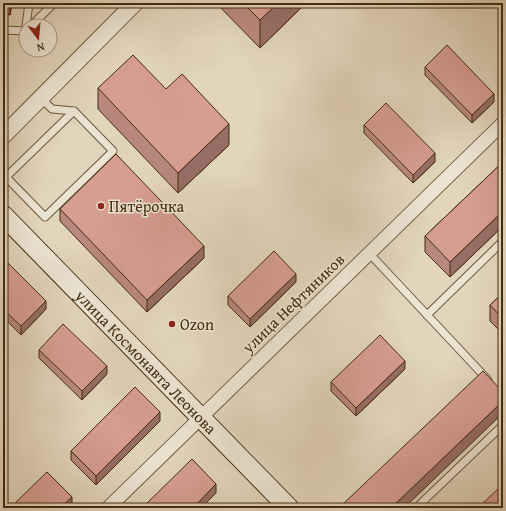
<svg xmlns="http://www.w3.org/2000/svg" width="506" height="511" font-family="'Gentium Book Plus',serif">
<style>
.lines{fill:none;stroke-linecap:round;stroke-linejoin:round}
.service-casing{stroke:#6b563a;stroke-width:9}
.minor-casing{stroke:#6b563a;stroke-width:15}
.tertiary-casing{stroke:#6b563a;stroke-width:18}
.secondary-casing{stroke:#432c0e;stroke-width:21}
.service{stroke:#ece4d3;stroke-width:7}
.minor{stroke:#ece4d3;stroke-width:13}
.tertiary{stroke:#ece4d3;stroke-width:16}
.secondary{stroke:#ece4d3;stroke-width:19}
.wall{fill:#b8877d;stroke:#432c0e}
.shaded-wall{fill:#966e66;stroke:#432c0e}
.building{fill:#d69d91;stroke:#432c0e}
.poi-dot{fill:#8f2418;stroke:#ece4d3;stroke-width:1.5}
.labels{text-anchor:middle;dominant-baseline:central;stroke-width:3;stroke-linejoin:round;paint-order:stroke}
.poi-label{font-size:16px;fill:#432c0e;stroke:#ece4d3;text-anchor:start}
.street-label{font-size:16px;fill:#432c0e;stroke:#ece4d3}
</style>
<rect width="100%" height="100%" fill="#e2d5bc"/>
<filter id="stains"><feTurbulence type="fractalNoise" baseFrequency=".005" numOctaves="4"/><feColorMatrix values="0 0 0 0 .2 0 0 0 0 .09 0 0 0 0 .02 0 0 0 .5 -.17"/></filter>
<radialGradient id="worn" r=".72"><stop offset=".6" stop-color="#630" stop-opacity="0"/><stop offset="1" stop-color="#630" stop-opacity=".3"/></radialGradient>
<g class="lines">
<g class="service-casing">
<g id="service">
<polyline points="26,26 29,3"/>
<polyline points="31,26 54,3"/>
<polyline points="3,30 26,31"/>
<polyline points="41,98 52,109 74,111 113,151 45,217 6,177 74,111"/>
<polyline points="369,253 488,380"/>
<polyline points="427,315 503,241"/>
<polyline points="416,508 503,425"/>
</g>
</g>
<g class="minor-casing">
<polyline id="minor" points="108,508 503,123"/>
</g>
<g class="tertiary-casing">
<polyline id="tertiary" points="3,136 135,3"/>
</g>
<g class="secondary-casing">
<g id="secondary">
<path id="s1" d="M 3,215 L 289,508"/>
</g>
</g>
<use href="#service" class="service"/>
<use href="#minor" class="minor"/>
<use href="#tertiary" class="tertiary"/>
<use href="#secondary" class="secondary"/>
</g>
<g class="wall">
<polygon points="3,3 12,3 10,15 3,14"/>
<polygon points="216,3 306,3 260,48"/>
<polygon points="503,27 503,40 500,38 500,29"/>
<polygon points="425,67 494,102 472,123 425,75"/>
<polygon points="98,88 166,89 229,145 178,193 98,109"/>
<polygon points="364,125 435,162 413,183 364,133"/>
<polygon points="503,162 503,226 450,277 425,252 425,236"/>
<polygon points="60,209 204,258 147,312 60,221"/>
<polygon points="3,258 46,309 21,335 3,317"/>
<polygon points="296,282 250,327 228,305 228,296"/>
<polygon points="503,293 503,334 490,321 490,305"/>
<polygon points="39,350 107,374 82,400 39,358"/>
<polygon points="405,369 356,416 331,391 331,382"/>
<polygon points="160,421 96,485 71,460 71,451"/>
</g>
<g class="shaded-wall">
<polygon points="10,3 12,3 10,15"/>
<polygon points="278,3 306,3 260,48 260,20"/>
<polygon points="494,94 494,102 472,123 472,115"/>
<polygon points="229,124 229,145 178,193 178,173"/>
<polygon points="435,153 435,162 413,183 413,175"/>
<polygon points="503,211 503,226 450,277 450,262"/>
<polygon points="204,246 204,258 147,312 147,300"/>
<polygon points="296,274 296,282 250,327 250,319"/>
<polygon points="46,301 46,309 21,335 21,326"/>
<polygon points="405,361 405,369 356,416 356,408"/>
<polygon points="107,366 107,374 82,400 82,391"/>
<polygon points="6,394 6,402 3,405 3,397"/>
<polygon points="503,401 503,413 404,508 391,508"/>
<polygon points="160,412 160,421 96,485 96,476"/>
<polygon points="216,484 216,493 201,508 193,508"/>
<polygon points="72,497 72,505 69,508 60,508"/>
</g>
<g class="building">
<polygon points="243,3 278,3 260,20"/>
<polygon points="503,27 503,32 500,29"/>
<polygon points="447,45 494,94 472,115 425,67"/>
<polygon points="133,55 166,89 182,74 229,124 178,173 98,88"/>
<polygon points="386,103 435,153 413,175 364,125"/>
<polygon points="116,154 204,246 147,300 60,209"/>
<polygon points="503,162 503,211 450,262 425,236"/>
<polygon points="274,251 296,274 250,319 228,296"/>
<polygon points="3,258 46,301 21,326 3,309"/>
<polygon points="503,293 503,319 490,305"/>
<polygon points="63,324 107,366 82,391 39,350"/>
<polygon points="380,335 405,361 356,408 331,382"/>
<polygon points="483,371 503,392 503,401 391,508 345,508 342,505"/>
<polygon points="135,387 160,412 96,476 71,451"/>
<polygon points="3,391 6,394 3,397"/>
<polygon points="192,459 216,484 193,508 142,508"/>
<polygon points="47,472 72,497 60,508 10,508"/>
<polygon points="503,484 503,508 478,508"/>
</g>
<g class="poi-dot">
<circle cx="101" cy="206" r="4"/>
<circle cx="172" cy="324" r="4"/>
</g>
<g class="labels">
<g class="poi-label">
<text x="109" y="206">Пятёрочка</text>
<text x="180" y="324">Ozon</text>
</g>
<g class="street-label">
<text transform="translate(293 303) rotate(-44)">улица Нефтяников</text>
<text stroke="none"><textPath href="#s1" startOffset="205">улица Космонавта Леонова</textPath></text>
</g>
</g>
<rect width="506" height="511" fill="none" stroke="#e2d5bc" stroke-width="16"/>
<rect x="4" y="4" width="498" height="503" fill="none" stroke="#432c0e" stroke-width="2"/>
<rect x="8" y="8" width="490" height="495" fill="none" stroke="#432c0e"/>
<g transform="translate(38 38) rotate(164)"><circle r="19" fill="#ece4d3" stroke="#a89a84"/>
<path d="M0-3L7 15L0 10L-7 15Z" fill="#8f2418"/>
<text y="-6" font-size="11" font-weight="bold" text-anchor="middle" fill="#432c0e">N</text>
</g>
<rect width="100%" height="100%" filter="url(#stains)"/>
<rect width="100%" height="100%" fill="url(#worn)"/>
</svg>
